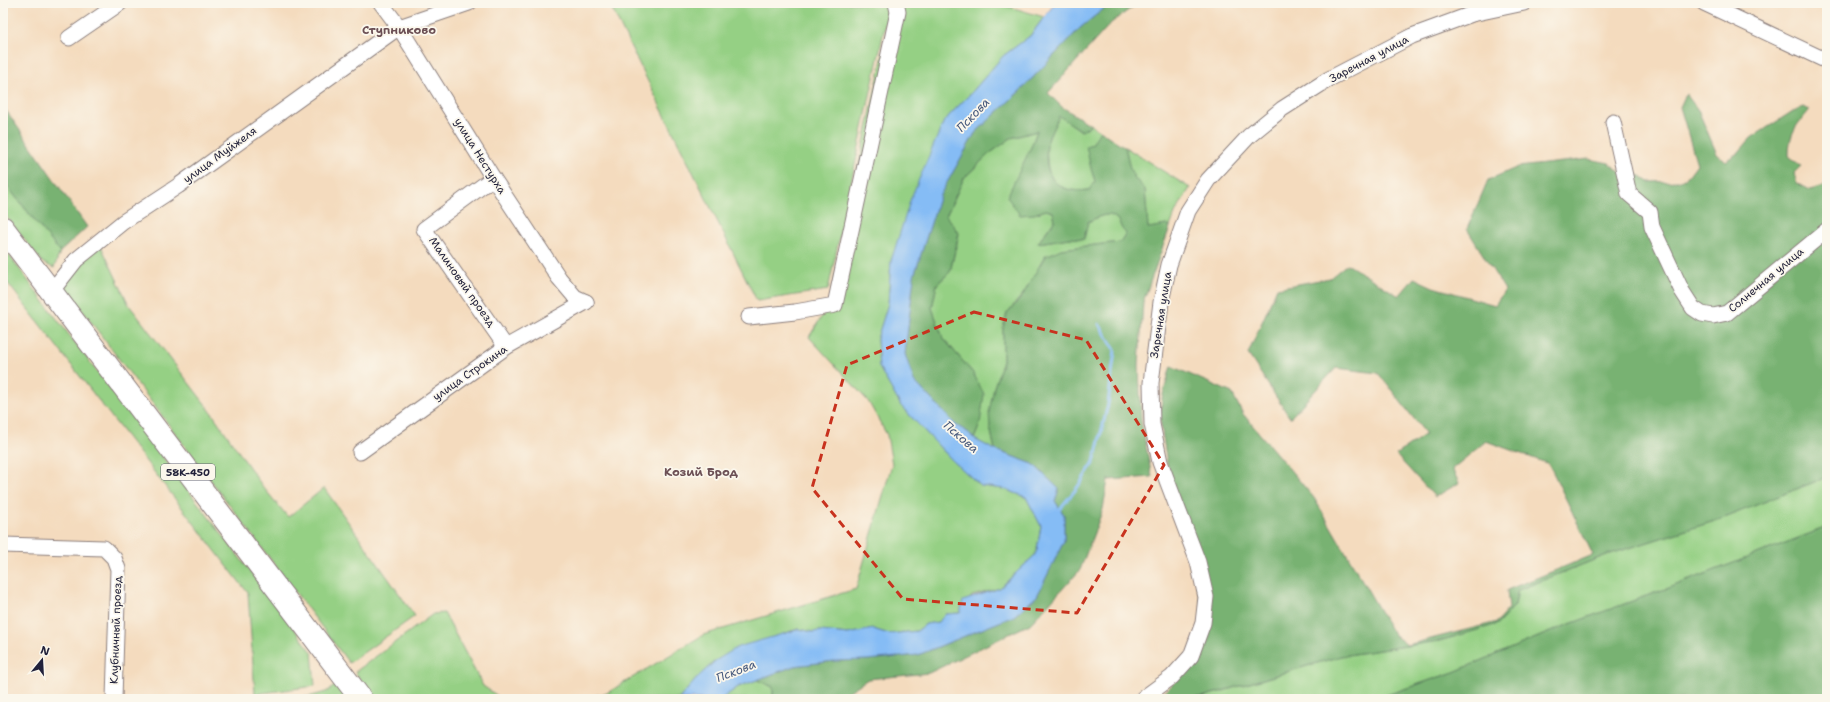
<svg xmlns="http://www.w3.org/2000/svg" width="1830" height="702" font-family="'Shantell Sans',sans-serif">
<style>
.green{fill:#95d084;stroke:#5c7960}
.forest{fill:#78b272;stroke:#4d6a56}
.water{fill:#85bcf5;stroke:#546f98}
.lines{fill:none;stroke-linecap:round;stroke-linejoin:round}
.stream{stroke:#85bcf5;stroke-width:3}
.minor-casing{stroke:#8b7e7c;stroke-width:17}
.highway-casing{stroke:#8b7e7c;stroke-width:24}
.minor{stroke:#fff;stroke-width:15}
.highway{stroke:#fff;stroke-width:22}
.marked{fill:none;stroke:#c8321e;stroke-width:3;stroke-dasharray:8 5;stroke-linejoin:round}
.labels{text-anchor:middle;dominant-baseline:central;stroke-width:3.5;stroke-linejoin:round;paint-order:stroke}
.shield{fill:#fbf7ec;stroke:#636270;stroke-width:1}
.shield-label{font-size:10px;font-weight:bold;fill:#22223b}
.street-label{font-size:11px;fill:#22223b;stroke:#fbf7ec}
.neighbourhood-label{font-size:12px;font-weight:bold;fill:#6c5055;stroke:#fbf7ec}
.water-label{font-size:12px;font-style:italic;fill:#45587c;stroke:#fbf7ec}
</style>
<rect width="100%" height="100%" fill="#fbf7ec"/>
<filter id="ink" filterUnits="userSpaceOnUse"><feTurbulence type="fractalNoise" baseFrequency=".025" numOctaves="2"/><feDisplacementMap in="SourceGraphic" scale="8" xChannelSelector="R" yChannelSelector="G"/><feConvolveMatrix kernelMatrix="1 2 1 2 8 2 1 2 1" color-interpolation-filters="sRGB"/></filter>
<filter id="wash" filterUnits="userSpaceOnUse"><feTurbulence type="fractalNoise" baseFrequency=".012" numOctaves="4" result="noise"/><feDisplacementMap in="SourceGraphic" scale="16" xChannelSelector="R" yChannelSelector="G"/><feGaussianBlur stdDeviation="0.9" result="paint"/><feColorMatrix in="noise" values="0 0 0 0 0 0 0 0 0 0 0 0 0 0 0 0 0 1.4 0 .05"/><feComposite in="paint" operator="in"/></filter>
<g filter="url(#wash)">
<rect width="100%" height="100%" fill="#f4dbbe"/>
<g class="green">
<polygon points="609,3 890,3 828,290 757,301"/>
<polygon points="894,3 997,3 1044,17 1030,36 1003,56 973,91 944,121 891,261 888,304 877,339 879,367 901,406 953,461 981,486 1004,489 1026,497 1041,526 1037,550 1034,556 1000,588 972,596 960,613 946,614 938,622 926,624 917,631 889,634 873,629 848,634 821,631 812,632 799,629 791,631 715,661 699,676 679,699 577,699 607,693 703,635 856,589 892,464 887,435 868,401 809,337 829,305"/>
<path d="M 1059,115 L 1081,131 L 1091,125 L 1100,131 C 1090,148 1088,163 1095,181 L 1089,190 C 1065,193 1048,186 1047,159 C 1047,154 1046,148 1047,144 C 1048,136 1056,124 1059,115 Z"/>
<path d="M 1037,131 L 1031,147 L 1034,214 L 1046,210 L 1053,212 L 1055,219 L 1038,243 L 1070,238 L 1084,239 L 1088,222 C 1098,217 1111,209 1119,222 C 1121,227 1122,230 1126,233 L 1120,242 L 1061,249 L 1007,313 L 1003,328 L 1003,361 L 994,387 L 990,427 L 995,450 L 974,439 L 980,424 L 973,373 L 943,338 L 932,308 L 937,284 L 950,272 L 959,234 L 946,216 L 964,178 L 989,154 L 1011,138 Z"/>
<path d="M 1125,147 L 1190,188 L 1176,211 L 1170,227 L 1166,225 L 1148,229 L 1145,189 C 1127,172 1131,169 1125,147 Z"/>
<polygon points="3,181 60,252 54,268 43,263 3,212"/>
<polygon points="101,246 129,305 209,409 263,487 288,517 324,488 415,616 349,663 63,285 77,264"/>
<polygon points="3,247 47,306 312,652 315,686 255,694 248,593 3,277"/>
<polygon points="1827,477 1827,527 1679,584 1567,625 1454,672 1375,699 1164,699 1203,697 1341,656 1439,641 1498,624 1515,605 1518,590 1604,556 1721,519"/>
<polygon points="444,613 483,686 502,699 374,699 355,672 433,614"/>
<polygon points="757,680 773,687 773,699 721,699 738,687"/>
<polygon points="338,684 351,699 291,699 312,696 326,692"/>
</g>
<g class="forest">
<path d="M 1111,3 L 1138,3 L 1111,23 L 1048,93 L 1062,107 L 1091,125 L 1082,131 L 1059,116 C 1056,123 1048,137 1047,145 C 1043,177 1056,194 1089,190 L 1095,181 L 1091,169 L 1086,146 L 1092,144 L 1100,131 L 1125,147 C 1131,169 1127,172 1145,189 L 1148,228 L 1167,225 L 1170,227 L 1143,302 L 1139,365 L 1141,421 L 1152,477 L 1108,480 L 1103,509 L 1080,570 L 1030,624 L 929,673 L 868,679 L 837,699 L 773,699 L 773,687 L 757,680 L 794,666 L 834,661 L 868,660 L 918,655 L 1014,616 L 1037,596 L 1064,541 L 1064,515 L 1055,501 L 1059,489 L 1033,464 L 995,450 L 990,427 L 989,412 L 994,387 L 1003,361 L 1003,328 L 1007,313 L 1021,298 L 1045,256 L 1061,249 L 1120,242 L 1126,233 C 1122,230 1121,227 1119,222 C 1111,209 1098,217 1088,222 L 1084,239 L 1070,238 L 1038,243 L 1055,220 L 1053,212 L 1046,210 L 1034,214 L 1020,215 L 1007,197 L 1031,147 L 1037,131 L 1011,138 L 989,154 L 964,178 L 946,216 L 959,233 L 950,272 L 937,284 L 932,308 L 943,338 L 973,373 L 984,394 L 980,424 L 974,439 L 969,433 L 956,425 L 914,381 L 905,354 L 914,276 L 940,195 L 975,133 L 1023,88 L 1080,28 Z"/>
<path d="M 1686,94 L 1698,110 L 1717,154 L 1725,161 L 1738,153 L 1751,138 L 1793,111 L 1803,107 L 1810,110 C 1795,126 1789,134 1789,156 L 1801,166 L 1794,173 L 1797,183 L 1810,190 L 1824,186 L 1827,190 L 1827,477 L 1721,519 L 1604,556 L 1518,590 L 1515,605 L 1498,624 L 1439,641 L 1341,656 L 1202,697 L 1157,699 L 1195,663 L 1208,631 L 1167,463 L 1160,419 L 1162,398 L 1171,366 L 1232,393 L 1243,414 L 1314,498 L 1394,635 L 1407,645 L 1497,622 L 1509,608 L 1507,590 L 1593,555 L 1549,464 L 1486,441 L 1452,469 L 1459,483 L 1435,497 L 1396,455 L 1426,434 L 1378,373 L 1336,368 L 1290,418 L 1248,354 L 1277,288 L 1330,278 L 1347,264 L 1399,296 L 1414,278 L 1433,287 L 1495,305 L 1505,290 L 1467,229 L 1488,180 L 1518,167 L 1589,159 L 1609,163 L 1621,173 L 1641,176 L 1649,182 L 1680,181 L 1688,176 L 1697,164 L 1680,107 Z"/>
<polygon points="3,106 87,227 60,252 3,181"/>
<polygon points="1827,527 1827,699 1375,699 1454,672 1567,625 1679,584"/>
</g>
<polygon class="water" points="1055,3 1111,3 1080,28 1023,88 975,133 940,195 914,276 905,354 914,381 956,425 969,433 974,439 995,450 1033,464 1059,489 1055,501 1064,515 1064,541 1037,596 1014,616 918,655 868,660 834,661 794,666 738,687 721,699 679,699 699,676 715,661 738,647 755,642 800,629 812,632 821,631 848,634 873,629 889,634 917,631 926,624 938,622 946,614 960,613 963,601 1000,588 1034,556 1037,550 1041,526 1026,497 1004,489 981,486 953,461 901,406 879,367 877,339 888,304 891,261 911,198 944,121 973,91 1003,56 1030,36"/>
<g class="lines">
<polyline class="stream" points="1057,512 1077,488 1094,462 1108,404 1115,350 1099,324"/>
</g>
</g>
<g filter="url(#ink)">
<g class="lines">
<g class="minor-casing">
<g id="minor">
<polyline points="381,3 399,27 493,178 559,278 575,297 586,302"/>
<polyline points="1704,3 1827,61"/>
<polyline points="69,38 120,3"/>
<polyline points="1613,122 1629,194 1650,212 1652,227 1682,291 1693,308 1702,314 1713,316 1727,313 1827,230"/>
<polyline points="493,178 424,229 506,347"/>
<polyline points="51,292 76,260 123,222 178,186 399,27 469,3"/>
<polyline points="749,317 795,312 835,305 898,12 896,3"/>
<polyline points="360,452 506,347 586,302"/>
<polyline points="3,545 104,548 114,558 118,569 114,699"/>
<polyline points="1142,699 1172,677 1191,656 1203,623 1206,597 1198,562 1160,462 1152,424 1151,383 1161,302 1169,265 1188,211 1208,180 1249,136 1282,109 1329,79 1412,36 1472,14 1524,3"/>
</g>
</g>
<g class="highway-casing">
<polyline id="highway" points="3,228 361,699"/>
</g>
<use href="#minor" class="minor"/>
<use href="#highway" class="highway"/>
</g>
</g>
<path class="marked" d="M 974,312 L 1086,340 L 1164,465 L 1077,613 L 903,599 L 812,488 L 847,365 Z"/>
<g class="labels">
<rect class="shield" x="161" y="464" width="54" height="16" rx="3"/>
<g class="shield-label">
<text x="188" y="472">58К-450</text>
</g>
<g class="street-label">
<text transform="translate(1369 59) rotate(-28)">Заречная улица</text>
<text transform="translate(220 155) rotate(-36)">улица Муйжеля</text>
<text transform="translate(480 156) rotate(58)">улица Нестурха</text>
<text transform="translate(1766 280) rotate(-40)">Солнечная улица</text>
<text transform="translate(462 282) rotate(55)">Малиновый проезд</text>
<text transform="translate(1161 315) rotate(-81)">Заречная улица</text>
<text transform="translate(470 373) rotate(-35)">улица Строкина</text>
<text transform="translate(116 630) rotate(-88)">Клубничный проезд</text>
</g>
<g class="neighbourhood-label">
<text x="399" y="30">Ступниково</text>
<text x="701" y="472">Козий Брод</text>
</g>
<g class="water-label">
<text transform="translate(973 115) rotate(-46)">Пскова</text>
<text transform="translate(961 437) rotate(41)">Пскова</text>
<text transform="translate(736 671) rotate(-21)">Пскова</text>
</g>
</g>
<rect width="1830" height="702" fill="none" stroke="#fbf7ec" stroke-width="16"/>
<g transform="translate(42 660) rotate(18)" stroke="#fbf7ec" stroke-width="3" paint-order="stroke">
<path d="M0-3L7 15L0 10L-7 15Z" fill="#22223b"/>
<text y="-6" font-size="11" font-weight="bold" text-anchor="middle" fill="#22223b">N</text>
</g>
</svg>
